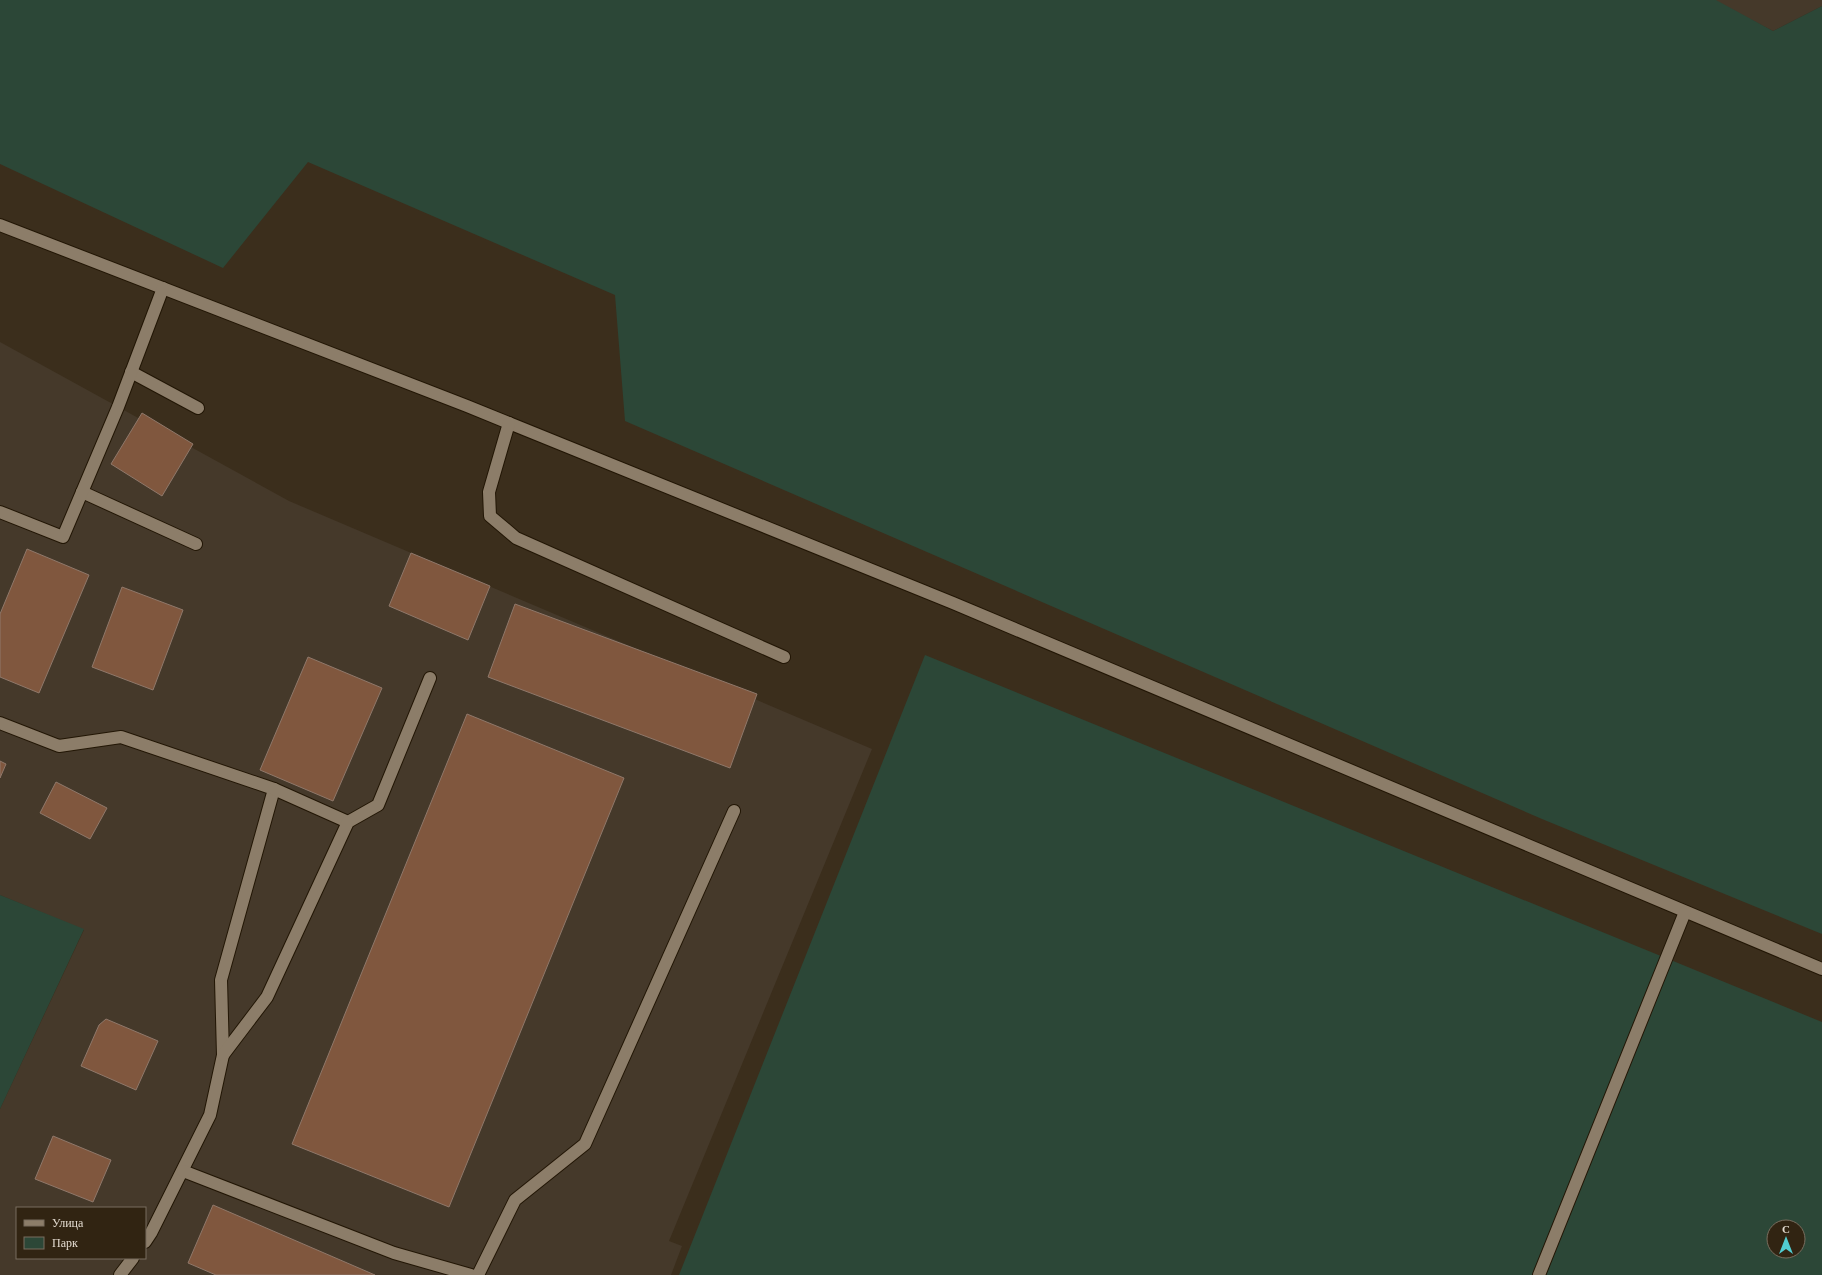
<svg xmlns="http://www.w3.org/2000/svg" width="1822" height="1275" font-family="Georgia,serif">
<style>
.industrial{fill:#45392a;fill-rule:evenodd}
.green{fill:#2c4737;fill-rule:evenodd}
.building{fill:#80573e;stroke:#8f786a}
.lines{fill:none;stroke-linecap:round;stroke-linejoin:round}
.minor-casing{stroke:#221605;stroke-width:14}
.minor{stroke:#8c7d69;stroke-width:12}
</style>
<rect width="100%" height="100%" fill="#3b2e1c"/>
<g class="industrial">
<polygon points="1713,0 1822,0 1822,6 1773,31"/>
<path d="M 0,342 L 289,501 L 872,749 L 669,1241 L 682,1246 L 671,1275 L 0,1275 L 0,1109 L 84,930 L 0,895 ZM 17,1208 L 145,1208 L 145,1258 L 17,1258 Z"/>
</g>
<g class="green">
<polygon points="0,0 1716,0 1773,31 1822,6 1822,934 1542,819 625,421 615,295 308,162 223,268 0,164"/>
<path d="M 925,655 L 1822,1022 L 1822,1275 L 679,1275 ZM 1774,1227 L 1798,1227 L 1798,1251 L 1774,1251 Z"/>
<polygon points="0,895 84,929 0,1109"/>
</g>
<g class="building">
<polygon points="142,413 193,444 162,496 111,464"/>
<polygon points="27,549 89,575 39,693 0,677 0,614"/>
<polygon points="411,553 490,586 468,640 389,606"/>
<polygon points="122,587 183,610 153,690 92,667"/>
<polygon points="515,604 757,694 730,768 488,677"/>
<polygon points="308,657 382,688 333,801 260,770"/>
<polygon points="467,714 624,778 449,1207 292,1144"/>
<polygon points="0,761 6,764 0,778"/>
<polygon points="56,782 107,808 90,839 40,813"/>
<polygon points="106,1019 158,1041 136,1090 81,1066 99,1025"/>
<polygon points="53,1136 111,1160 93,1202 35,1179"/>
<polygon points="213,1205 375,1275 216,1275 188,1263"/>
</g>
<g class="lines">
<g class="minor-casing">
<g id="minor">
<polyline points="0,225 467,406 953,603 1822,969"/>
<polyline points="131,372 198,408"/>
<polyline points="509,423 489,492 490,516 516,538 784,657"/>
<polyline points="82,492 196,544"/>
<polyline points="0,512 63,537 118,407 163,288"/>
<polyline points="0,723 59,746 121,737 274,789 221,980 223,1055 210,1115 151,1233 145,1242"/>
<polyline points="274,789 348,822"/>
<polyline points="223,1055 267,997 348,822 378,805 430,678"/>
<polyline points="183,1171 394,1253 471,1275"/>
<polyline points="120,1275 133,1258"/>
<polyline points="478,1275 515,1200 585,1144 734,811"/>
<polyline points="1539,1275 1685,912"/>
</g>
</g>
<use href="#minor" class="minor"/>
</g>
<rect x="16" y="1207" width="130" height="52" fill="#312412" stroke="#786d5e"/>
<rect x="24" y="1220" width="20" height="6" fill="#8c7d69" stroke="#786d5e"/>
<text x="52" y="1227" font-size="12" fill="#e2dacf">Улица</text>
<rect x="24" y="1237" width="20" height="12" fill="#2c4737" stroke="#786d5e"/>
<text x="52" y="1247" font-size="12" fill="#e2dacf">Парк</text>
<g transform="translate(1786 1239)"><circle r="19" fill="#312412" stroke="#786d5e"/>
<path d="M0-3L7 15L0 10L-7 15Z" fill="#51ccd1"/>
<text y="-6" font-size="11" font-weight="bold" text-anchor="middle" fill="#e2dacf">С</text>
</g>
</svg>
